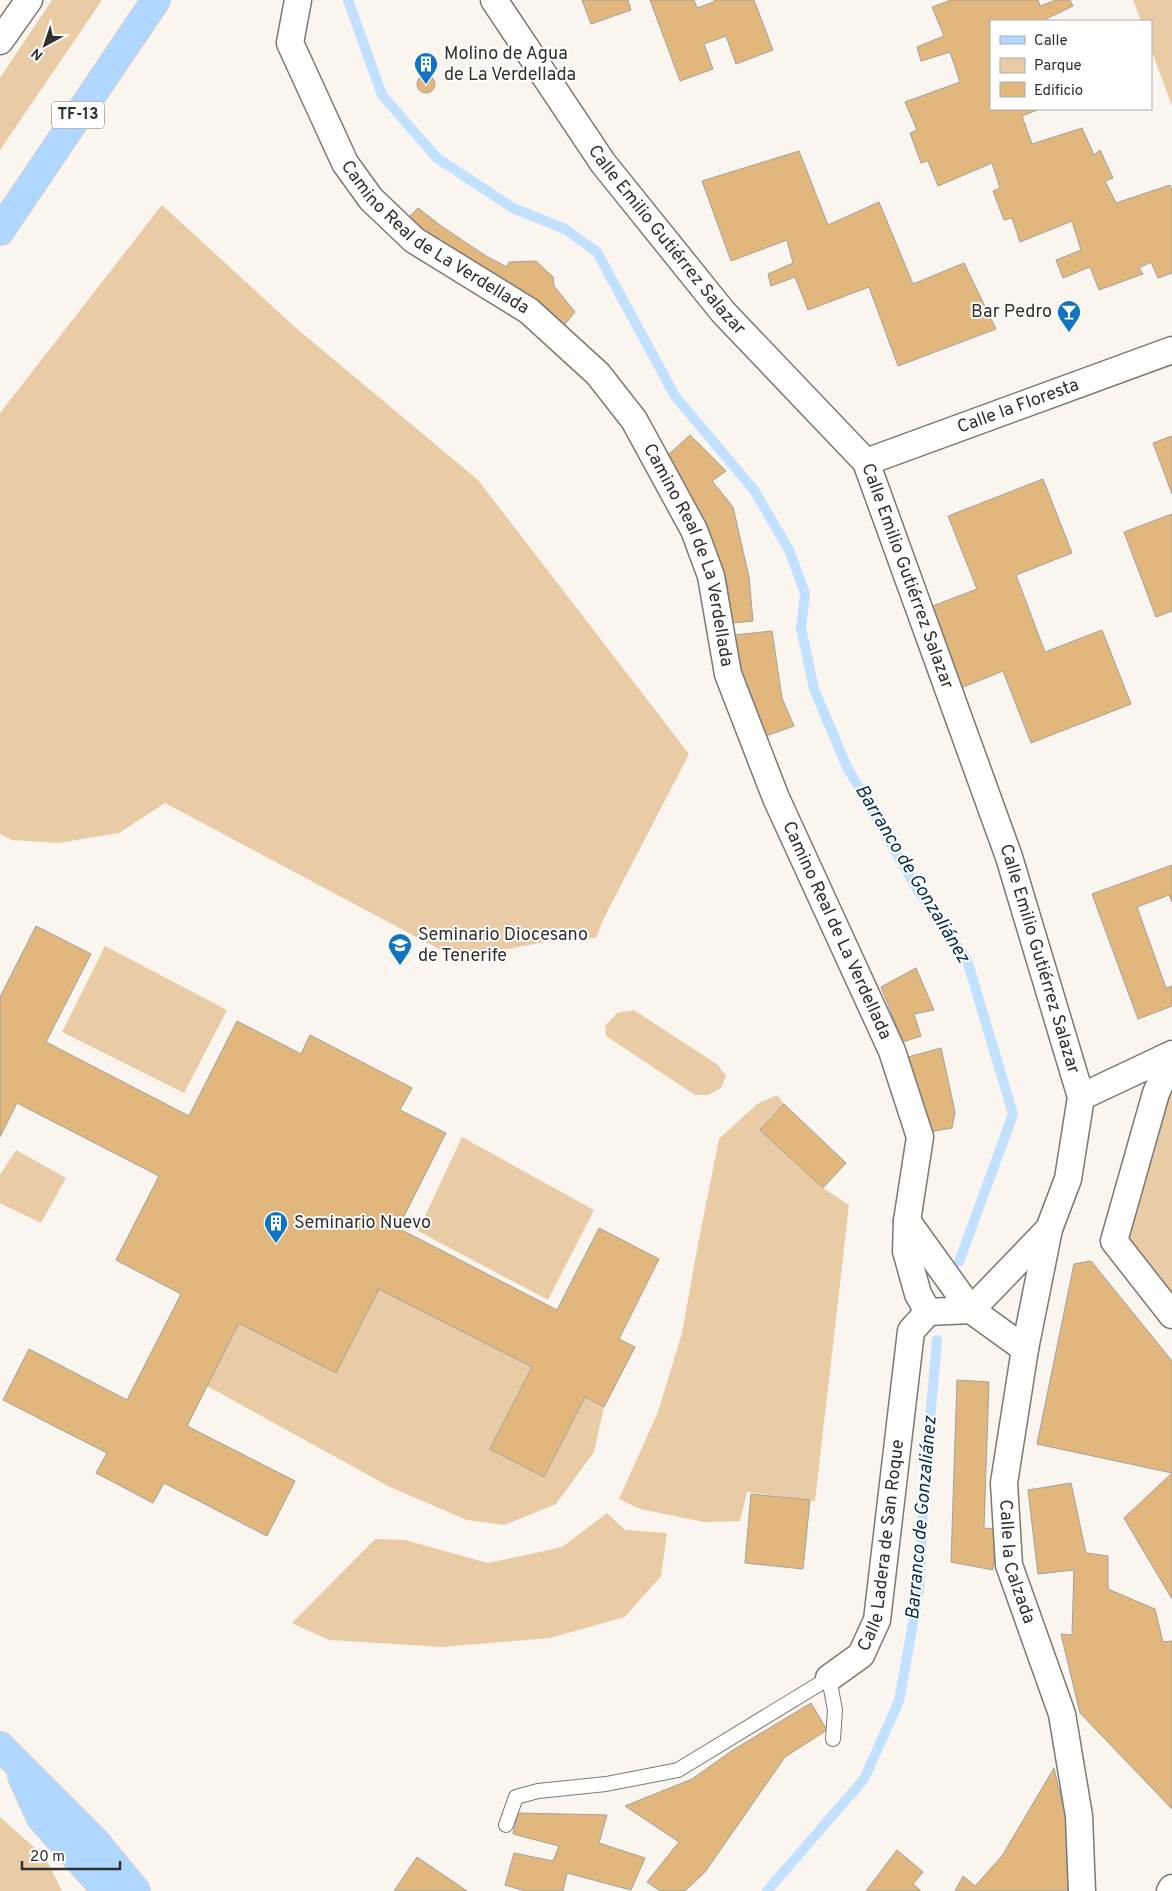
<svg xmlns="http://www.w3.org/2000/svg" width="1172" height="1891" font-family="Overpass,sans-serif">
<style>
.green{fill:#e9cca5}
.lines{fill:none;stroke-linecap:round;stroke-linejoin:round}
.stream{stroke:#c2e0ff;stroke-width:10}
.building{fill:#e1b77e;stroke:#a4a09a}
.service-casing{stroke:#7c7873;stroke-width:16}
.minor-casing{stroke:#7c7873;stroke-width:29}
.primary-casing{stroke:#d2d1d1;stroke-width:30}
.service{stroke:#fff;stroke-width:14}
.minor{stroke:#fff;stroke-width:26}
.primary{stroke:#afd7ff;stroke-width:28}
.labels{text-anchor:middle;dominant-baseline:central;stroke-width:4;stroke-linejoin:round;paint-order:stroke}
.shield{fill:#fff;stroke:#706e6d;stroke-width:1}
.shield-label{font-size:16px;font-weight:bold;fill:#32302e}
.poi-label{font-size:18px;fill:#32302e;stroke:#fff;text-anchor:start}
.street-label{font-size:18px;fill:#32302e;stroke:#fff}
.water-label{font-size:19px;font-style:italic;fill:#082e4e;stroke:#fff}
</style>
<rect width="100%" height="100%" fill="#faf5ef"/>
<g class="green">
<polygon points="52,0 102,0 0,150 0,78"/>
<polygon points="1133,0 1172,0 1172,106 1151,49 1151,21 1141,21"/>
<polygon points="162,205 296,328 478,480 689,754 603,920 596,938 550,941 502,950 465,963 165,803 119,833 58,843 12,840 0,834 0,413"/>
<polygon points="105,946 227,1010 184,1093 62,1032"/>
<polygon points="634,1010 718,1065 726,1076 721,1088 708,1095 695,1095 606,1036 605,1026 617,1013"/>
<polygon points="1172,1058 1172,1315 1114,1241"/>
<polygon points="777,1095 784,1104 761,1130 823,1188 849,1205 815,1501 747,1492 740,1521 704,1522 640,1509 619,1499 658,1412 682,1333 698,1244 719,1139 757,1104"/>
<polygon points="462,1137 594,1210 548,1300 418,1231"/>
<polygon points="16,1150 66,1178 41,1223 0,1203 0,1175"/>
<polygon points="379,1289 532,1367 491,1449 544,1477 585,1397 604,1407 594,1452 556,1504 504,1525 467,1520 390,1487 207,1386 239,1323"/>
<polygon points="607,1513 625,1530 667,1533 661,1576 625,1617 550,1638 442,1647 329,1640 292,1623 375,1539 405,1540 488,1563 562,1547"/>
<polygon points="0,1817 45,1857 62,1891 0,1891"/>
</g>
<g class="lines">
<g class="stream">
<polyline points="348,0 382,95 437,158 513,208 565,229 597,252 675,396 754,490 789,550 805,593 801,628 814,689 846,765 917,889 967,960 1013,1114 959,1262"/>
<polyline points="767,1891 864,1779 899,1701 919,1590 924,1489 937,1340"/>
</g>
</g>
<g class="building">
<polygon points="582,0 628,0 631,10 591,24"/>
<polygon points="650,0 694,0 697,8 714,2 714,0 754,0 773,50 736,64 726,36 704,44 713,69 680,81"/>
<polygon points="951,0 1038,0 1040,6 1056,0 1070,0 1073,6 1046,19 1047,21 991,21 991,109 1040,109 1022,116 1032,144 1082,128 1094,155 1100,150 1113,178 1105,181 1116,203 1170,185 1172,191 1172,273 1158,278 1151,262 1139,268 1143,274 1099,290 1090,267 1063,278 1056,260 1081,250 1072,221 1020,242 1012,218 1004,220 993,191 1000,188 992,163 938,186 928,161 921,163 910,133 917,130 905,102 960,82 950,52 921,61 917,47 944,36 932,7"/>
<circle cx="426" cy="84" r="9"/>
<polygon points="799,151 828,225 879,202 913,284 964,263 996,329 898,366 869,287 808,310 795,277 771,286 768,274 793,263 787,240 731,261 702,181"/>
<polygon points="418,208 444,228 486,256 507,267 509,262 536,261 553,277 554,286 575,312 561,329 405,221"/>
<polygon points="690,435 726,471 712,481 733,507 749,577 753,621 733,623 726,579 716,549 668,455"/>
<polygon points="1172,436 1172,494 1153,443"/>
<polygon points="1043,479 1072,553 1016,575 1045,652 1102,630 1131,704 1031,743 1003,671 956,690 925,609 977,589 948,516"/>
<polygon points="1172,514 1172,611 1156,617 1124,532"/>
<polygon points="772,631 782,698 794,726 763,737 745,684 734,635"/>
<polygon points="1172,865 1172,902 1169,895 1137,907 1166,988 1172,986 1172,1006 1138,1019 1092,894"/>
<polygon points="36,926 91,954 46,1042 189,1116 237,1021 301,1054 310,1035 412,1088 400,1110 446,1133 398,1228 557,1310 599,1228 659,1259 619,1339 635,1347 604,1407 585,1397 544,1477 490,1449 532,1367 379,1289 336,1373 239,1323 187,1426 295,1481 267,1536 164,1483 153,1503 96,1473 107,1453 3,1400 29,1349 127,1400 181,1294 116,1260 159,1176 17,1103 0,1137 0,997"/>
<polygon points="916,968 934,1010 914,1014 921,1036 903,1042 881,987"/>
<polygon points="941,1048 955,1112 952,1128 929,1132 908,1057"/>
<polygon points="784,1104 846,1163 823,1188 760,1130"/>
<polygon points="1091,1261 1172,1361 1172,1599 1124,1518 1172,1473 1037,1444 1074,1264"/>
<polygon points="957,1380 989,1382 984,1528 996,1529 993,1570 951,1562"/>
<polygon points="1071,1483 1086,1553 1108,1556 1108,1589 1155,1609 1163,1642 1172,1641 1172,1809 1080,1713 1061,1634 1072,1635 1074,1570 1038,1574 1028,1490"/>
<polygon points="751,1494 810,1500 803,1569 745,1563"/>
<polygon points="811,1703 827,1730 785,1757 705,1872 685,1891 660,1891 647,1882 679,1842 625,1806 692,1779 733,1750"/>
<polygon points="1054,1768 1066,1819 1068,1891 955,1891 963,1876 975,1886 1002,1856"/>
<polygon points="518,1813 607,1815 599,1843 645,1858 631,1890 567,1873 563,1891 525,1891 505,1885 514,1853 553,1861 559,1846 513,1834"/>
<polygon points="897,1850 923,1872 913,1884 921,1891 866,1891"/>
<polygon points="417,1857 467,1891 394,1891"/>
</g>
<g class="lines">
<g class="service-casing">
<polyline id="service" points="506,1825 516,1797 538,1791 606,1784 678,1770 829,1678 835,1710 833,1739"/>
</g>
<g class="minor-casing">
<g id="minor">
<path id="s1" d="M 298,0 L 290,43 L 345,163 L 371,199 L 414,240 L 529,311 L 598,374 L 634,420 L 694,530 L 711,576 L 728,674 L 776,798 L 892,1051 L 920,1137 L 907,1221 L 906,1251 L 918,1294 L 928,1312"/>
<path id="s2" d="M 494,0 L 603,163 L 723,312 L 866,462 L 1009,857 L 1081,1097 L 1068,1179 L 1049,1229 L 1025,1349 L 1004,1483 L 1009,1565 L 1062,1714 L 1079,1816 L 1082,1891"/>
<polyline points="0,41 29,0"/>
<path id="s3" d="M 866,462 L 1172,350"/>
<polyline points="1172,1057 1156,1093 1114,1241 1172,1315"/>
<polyline points="1081,1097 1172,1054"/>
<polyline points="907,1221 971,1310 1025,1349"/>
<polyline points="971,1310 1049,1229"/>
<path id="s4" d="M 829,1678 L 861,1655 L 877,1620 L 911,1331 L 928,1312 L 971,1310"/>
<polyline points="1170,1891 1172,1888"/>
</g>
</g>
<g class="primary-casing">
<g id="primary">
<polyline points="0,231 156,0"/>
<polyline points="0,1746 95,1841 136,1891"/>
<polyline points="22,1776 41,1818 107,1891"/>
</g>
</g>
<use href="#service" class="service"/>
<use href="#minor" class="minor"/>
<use href="#primary" class="primary"/>
</g>
<defs>
<g id="building-pin" transform="scale(1.25)"><path d="M0 17L-7.5 6A9.5 9.5 0 1 1 7.5 6Z" fill="#1074c0" stroke="#fff"/><path d="M-4-6H4V6H1V3H-1V6H-4ZM-2.5-4.3h1.7v1.8h-1.7ZM.8-4.3h1.7v1.8H.8ZM-2.5-1h1.7V.8h-1.7ZM.8-1h1.7V.8H.8Z" fill="#fff"/></g>
<g id="bar-pin" transform="scale(1.25)"><path d="M0 17L-7.5 6A9.5 9.5 0 1 1 7.5 6Z" fill="#1074c0" stroke="#fff"/><path d="M-6-5H6L.8 .8V4.5H3.5V6h-7V4.5H-.8V.8Z" fill="#fff"/></g>
<g id="university-pin" transform="scale(1.25)"><path d="M0 17L-7.5 6A9.5 9.5 0 1 1 7.5 6Z" fill="#1074c0" stroke="#fff"/><path d="M0-5L7-2L0 1L-7-2ZM-4 1L0 2.5L4 1V4Q0 6-4 4Z" fill="#fff"/></g>
</defs>
<g fill-rule="evenodd">
<use href="#building-pin" x="426" y="64"/>
<use href="#bar-pin" x="1069" y="312"/>
<use href="#university-pin" x="400" y="945"/>
<use href="#building-pin" x="276" y="1223"/>
</g>
<g class="labels">
<rect class="shield" x="52" y="101.5" width="52" height="27" rx="4"/>
<g class="shield-label">
<text x="78" y="115">TF-13</text>
</g>
<g class="poi-label">
<text x="444" y="54">Molino de Agua<tspan x="444" dy="21">de La Verdellada</tspan></text>
<text x="1052" y="312" text-anchor="end">Bar Pedro</text>
<text x="418" y="935">Seminario Diocesano<tspan x="418" dy="21">de Tenerife</tspan></text>
<text x="294" y="1223">Seminario Nuevo</text>
</g>
<g class="street-label">
<text stroke="none"><textPath href="#s1" startOffset="294">Camino Real de La Verdellada</textPath></text>
<text stroke="none"><textPath href="#s2" startOffset="296">Calle Emilio Gutiérrez Salazar</textPath></text>
<text stroke="none"><textPath href="#s3" startOffset="162">Calle la Floresta</textPath></text>
<text stroke="none"><textPath href="#s1" startOffset="714">Camino Real de La Verdellada</textPath></text>
<text stroke="none"><textPath href="#s2" startOffset="716">Calle Emilio Gutiérrez Salazar</textPath></text>
<text stroke="none"><textPath href="#s1" startOffset="1119">Camino Real de La Verdellada</textPath></text>
<text stroke="none"><textPath href="#s2" startOffset="1121">Calle Emilio Gutiérrez Salazar</textPath></text>
<text stroke="none"><textPath href="#s4" startOffset="152">Calle Ladera de San Roque</textPath></text>
<text stroke="none"><textPath href="#s2" startOffset="1740">Calle la Calzada</textPath></text>
</g>
<g class="water-label">
<text transform="translate(912 874) rotate(59)">Barranco de Gonzaliánez</text>
<text transform="translate(922 1518) rotate(-85)">Barranco de Gonzaliánez</text>
</g>
</g>
<rect x="990" y="20" width="162" height="90" fill="#ffffff" stroke="#adacab"/>
<rect x="1000" y="36" width="25" height="8" fill="#afd7ff" stroke="#adacab"/>
<text x="1034" y="45" font-size="15" fill="#32302e">Calle</text>
<rect x="1000" y="58" width="25" height="15" fill="#e9cca5" stroke="#adacab"/>
<text x="1034" y="70" font-size="15" fill="#32302e">Parque</text>
<rect x="1000" y="82" width="25" height="15" fill="#e1b77e" stroke="#adacab"/>
<text x="1034" y="95" font-size="15" fill="#32302e">Edificio</text>
<g transform="translate(45 45) rotate(220)" stroke="#ffffff" stroke-width="4" paint-order="stroke">
<path d="M0-4L9 19L0 12L-9 19Z" fill="#32302e"/>
<text y="-8" font-size="14" font-weight="bold" text-anchor="middle" fill="#32302e">N</text>
</g>
<path d="M22 1861v8h98v-8" fill="none" stroke="#32302e" stroke-width="2.5"/>
<text x="30" y="1861" font-size="15" fill="#32302e" stroke="#ffffff" stroke-width="4" paint-order="stroke">20 m</text>
</svg>
